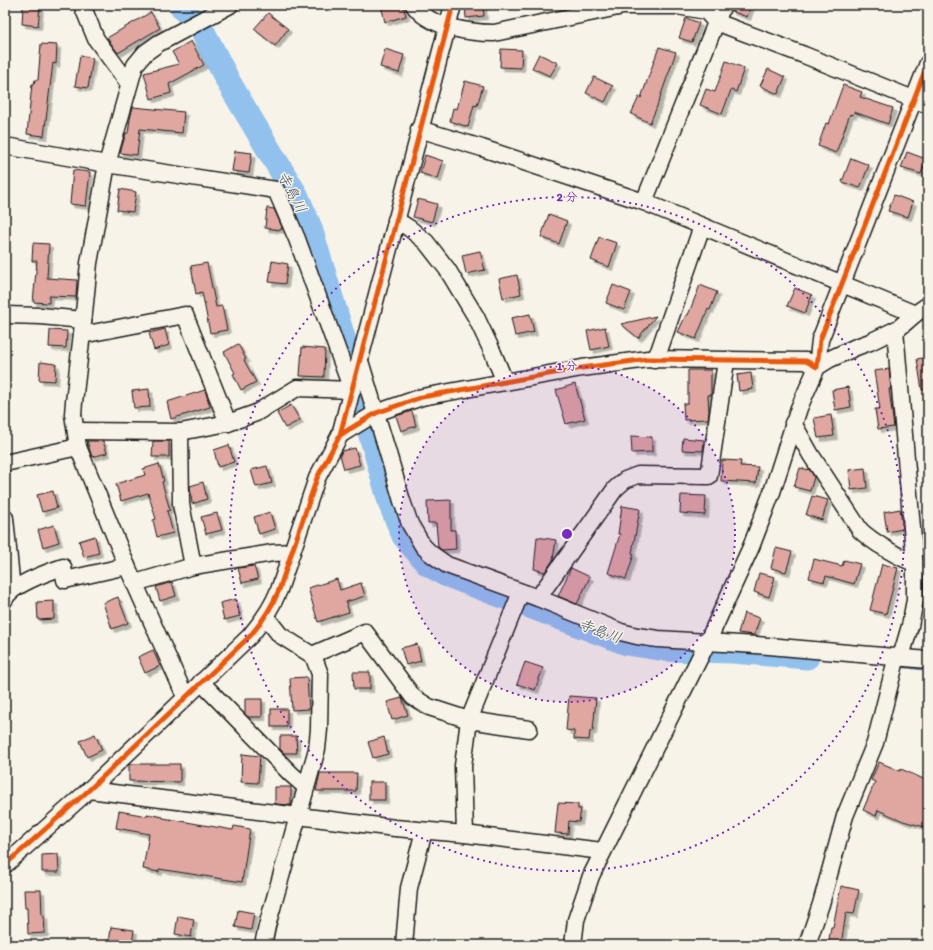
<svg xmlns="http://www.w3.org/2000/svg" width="933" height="950" font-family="Itim,'Klee One',sans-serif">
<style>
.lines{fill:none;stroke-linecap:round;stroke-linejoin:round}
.stream{stroke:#637f99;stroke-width:4}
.river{stroke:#92c1ed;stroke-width:25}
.building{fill:#e0a6a0;stroke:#1c1c1c;filter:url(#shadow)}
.minor-casing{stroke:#1c1c1c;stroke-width:19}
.minor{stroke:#f7f3e8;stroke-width:16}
.cycleway-casing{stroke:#f7f3e8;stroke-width:8}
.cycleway{stroke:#e8590c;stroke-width:5}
.ring{fill:none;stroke:#7b2cbf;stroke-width:2;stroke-dasharray:2 4}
.labels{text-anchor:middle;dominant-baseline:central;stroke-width:3;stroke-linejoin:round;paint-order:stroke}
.water-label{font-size:15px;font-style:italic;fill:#455665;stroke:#f7f3e8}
.centre{fill:#7b2cbf;stroke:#f7f3e8;stroke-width:2}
.ring-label{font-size:12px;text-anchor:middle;font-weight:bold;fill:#7b2cbf;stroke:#f7f3e8;stroke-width:3;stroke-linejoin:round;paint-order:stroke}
</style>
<defs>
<filter id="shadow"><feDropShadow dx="3.5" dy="3.5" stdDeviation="0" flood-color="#0004"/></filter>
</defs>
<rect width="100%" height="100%" fill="#f7f3e8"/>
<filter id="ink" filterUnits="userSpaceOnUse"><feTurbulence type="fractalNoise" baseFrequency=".025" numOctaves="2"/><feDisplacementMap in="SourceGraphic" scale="8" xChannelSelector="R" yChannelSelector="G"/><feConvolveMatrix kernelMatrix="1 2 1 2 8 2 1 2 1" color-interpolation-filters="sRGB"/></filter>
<g filter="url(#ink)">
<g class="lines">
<polyline class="stream" points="903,666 928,669"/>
<g class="river">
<polyline points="181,5 191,18"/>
<polyline points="204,34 229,83 297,197 310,228 351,364"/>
<polyline points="358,389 364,407"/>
<polyline points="370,432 391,505 404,536 427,563 445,574 627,643 665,649 733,651 807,657"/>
</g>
</g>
<g class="building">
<polygon points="381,5 403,5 406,16 385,22"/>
<polygon points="465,5 483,5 484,16 466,18"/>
<polygon points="732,5 751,5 747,17 731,11"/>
<polygon points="23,6 40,7 38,26 22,24"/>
<polygon points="151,12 160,28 118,53 107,38"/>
<polygon points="268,13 288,29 275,46 254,29"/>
<polygon points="686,18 699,23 692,42 679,38"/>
<polygon points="191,41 204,65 169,84 171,93 151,99 144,73 179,64 172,52"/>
<polygon points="41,44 57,45 56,64 53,63 44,136 27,134 32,84 34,84 35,80 38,80"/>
<polygon points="659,47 676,52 656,109 650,123 631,114 639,97 641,98"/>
<polygon points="385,49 404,55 399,73 380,67"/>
<polygon points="501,49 522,50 521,68 500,67"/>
<polygon points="539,54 558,63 550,76 532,68"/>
<polygon points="80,56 93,58 88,88 75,86"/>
<polygon points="726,61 744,68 736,92 731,90 722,114 700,105 706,89 715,92"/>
<polygon points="768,69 785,77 778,94 760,86"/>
<polygon points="594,77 613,86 605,102 586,93"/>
<polygon points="465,81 483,86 477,106 474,105 468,127 450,121 453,108 457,109"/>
<polygon points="843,85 862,92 860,97 893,108 888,124 854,112 853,115 850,114 836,153 818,146 826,123 829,124"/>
<polygon points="133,107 184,112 182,133 140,129 137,155 120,153 126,133 128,133 130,119"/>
<polygon points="235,151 252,153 249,173 232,171"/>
<polygon points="907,152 926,159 921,174 901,168"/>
<polygon points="425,155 443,161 438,179 420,173"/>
<polygon points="851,158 869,165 860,188 842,182"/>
<polygon points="73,170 90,172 86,206 70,204"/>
<polygon points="120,189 136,192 133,212 117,210"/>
<polygon points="894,195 913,202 908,217 888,211"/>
<polygon points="418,199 437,204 432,222 413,217"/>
<polygon points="267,208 274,209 282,227 281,230 265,228"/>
<polygon points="549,214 567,221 559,244 541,237"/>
<polygon points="599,237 617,243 609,267 591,260"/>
<polygon points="33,243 49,244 47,278 77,280 76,297 49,296 49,303 33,302 37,261 32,261"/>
<polygon points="480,251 485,270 466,274 462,255"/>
<polygon points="272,261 288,264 285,284 269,282"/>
<polygon points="207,263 216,307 222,306 227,330 210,333 202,292 196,294 191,266"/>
<polygon points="517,275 521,294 503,298 499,279"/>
<polygon points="613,285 631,292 624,310 606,303"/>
<polygon points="700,285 717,292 710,310 708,309 696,339 678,332 686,315 688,315"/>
<polygon points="795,288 812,295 805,313 787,306"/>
<polygon points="530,314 534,332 515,336 511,318"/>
<polygon points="656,316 638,338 621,324"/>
<polygon points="605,327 609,346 591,350 587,331"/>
<polygon points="165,329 169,345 154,350 149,333"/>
<polygon points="50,330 67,331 66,348 49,347"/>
<polygon points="238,344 246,359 244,360 256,382 241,390 233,374 235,373 224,352"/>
<polygon points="302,347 325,349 324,377 300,376"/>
<polygon points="928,357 928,389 922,390 917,359"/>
<polygon points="40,362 56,364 55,381 39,380"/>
<polygon points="889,369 891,389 889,389 894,427 878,429 875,409 880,409 874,371"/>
<polygon points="688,370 711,370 711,395 708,395 709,412 708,419 684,420 683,404 688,404"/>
<polygon points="751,373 753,389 739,391 737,375"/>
<polygon points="575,384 585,419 566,424 556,390"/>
<polygon points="848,387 851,407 835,410 832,390"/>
<polygon points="149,389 150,407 134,408 132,391"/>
<polygon points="205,390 210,407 171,419 167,402"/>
<polygon points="291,405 300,420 285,428 277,413"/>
<polygon points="412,411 416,426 401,431 396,416"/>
<polygon points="831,415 834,436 818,438 814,418"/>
<polygon points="631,436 652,437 652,452 632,453"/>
<polygon points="683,438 704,440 703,451 682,450"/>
<polygon points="87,441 103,441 107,453 92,457"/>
<polygon points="153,441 169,441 169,457 152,457"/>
<polygon points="229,445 234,462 218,467 214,450"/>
<polygon points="355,448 360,465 344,469 340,455 342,451"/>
<polygon points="722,460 741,461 740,466 758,467 756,483 721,481"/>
<polygon points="159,464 164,481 162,482 170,510 167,511 173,533 157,537 153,520 156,519 148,493 121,501 116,484 145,475 143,469"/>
<polygon points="267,466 272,483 256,487 251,470"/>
<polygon points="800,468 810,470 814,477 810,491 794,487"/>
<polygon points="865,468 867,488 851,490 849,470"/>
<polygon points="203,482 207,499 192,504 190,486"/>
<polygon points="53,491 57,508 42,512 37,495"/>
<polygon points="681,495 706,496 705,515 680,513"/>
<polygon points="812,496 828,500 822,520 806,515"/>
<polygon points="451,500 451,530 455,530 456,549 442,550 438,547 436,523 428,523 427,501"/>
<polygon points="622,506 640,509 632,553 634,554 626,579 608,573 620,534 618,534"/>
<polygon points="900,509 903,529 887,532 884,512"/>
<polygon points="270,512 275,529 259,534 254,517"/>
<polygon points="217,513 222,530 206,534 201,517"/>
<polygon points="54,525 59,542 43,547 38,530"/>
<polygon points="95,536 99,553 84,557 79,541"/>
<polygon points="537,537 556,540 553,560 545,572 534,569"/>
<polygon points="776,548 792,552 786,572 771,568"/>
<polygon points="814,559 842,566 844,560 860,564 854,584 826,576 824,582 809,578"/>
<polygon points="882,564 898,568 886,614 870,610"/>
<polygon points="254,566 258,579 242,583 238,568"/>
<polygon points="571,568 590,577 577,604 558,596"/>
<polygon points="759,573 775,577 769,597 754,592"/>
<polygon points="337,579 340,590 361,583 365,596 346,602 349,612 318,622 308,588"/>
<polygon points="172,582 176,596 160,601 156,587"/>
<polygon points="118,597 128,623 112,629 103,603"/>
<polygon points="236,599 240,616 224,620 220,603"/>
<polygon points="54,601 54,619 38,620 37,602"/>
<polygon points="744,613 760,618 754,635 738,633"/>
<polygon points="417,644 421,661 406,665 401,648"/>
<polygon points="153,650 160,666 145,673 138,657"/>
<polygon points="525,662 543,668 535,690 517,684"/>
<polygon points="353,672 370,672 370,689 354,689"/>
<polygon points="307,677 309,709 292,710 290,678"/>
<polygon points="569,696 596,698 593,731 590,731 589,740 574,739 574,731 566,730"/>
<polygon points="402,698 408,715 392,720 387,702"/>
<polygon points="245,699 262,699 262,717 248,717 245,714"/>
<rect x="271" y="709" width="16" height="18"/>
<polygon points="95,734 102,750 87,757 80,741"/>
<polygon points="280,736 296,736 297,753 284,753 280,749"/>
<polygon points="384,737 388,754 373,758 368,742"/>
<polygon points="242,754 260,756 258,783 241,782"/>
<polygon points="879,762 900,771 901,769 928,781 928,828 903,821 878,810 876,816 863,810 875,782 871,780"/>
<polygon points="130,764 180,764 180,782 129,781 129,765"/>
<polygon points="320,773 357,773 356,791 316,791"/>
<rect x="369" y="782" width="16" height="18"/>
<polygon points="275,787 291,787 291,805 275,804"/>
<polygon points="558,803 578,804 578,809 581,809 579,822 569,821 568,834 555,833"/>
<polygon points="119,811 147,816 147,814 163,817 163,818 233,830 234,826 250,829 242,882 159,869 159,872 143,869 149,834 116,828"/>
<polygon points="58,854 59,872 42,872 42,855"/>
<polygon points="841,886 859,890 854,914 846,913 841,945 828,945 831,927 833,927"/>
<polygon points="24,890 41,890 42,916 44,915 45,933 28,934 27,908 25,908"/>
<polygon points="238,910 254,913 251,930 235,927"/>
<polygon points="178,916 194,919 191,937 175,934"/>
<polygon points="111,927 134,930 132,945 109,944"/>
</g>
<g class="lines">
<g class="minor-casing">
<g id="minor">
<polyline points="82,5 96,39 129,84"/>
<path d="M 414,5 C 427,27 471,33 494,33 L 623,6 L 677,6 L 706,11 L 716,22 L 804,55 L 928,105"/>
<polyline points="419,129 482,148 644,202 915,314"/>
<polyline points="5,146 107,164 276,190 297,239 352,390 297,388 256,413 228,423 180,432 76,431"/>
<polyline points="644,202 723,5"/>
<polyline points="396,220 409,228 426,242 447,269 476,317 493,353 505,382"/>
<polyline points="5,315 41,316 83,320"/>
<polyline points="895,330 915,563"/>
<polyline points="82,335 185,315 228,423"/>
<polyline points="654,360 659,351 702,226"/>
<polyline points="360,361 387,450 402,501 410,524 423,546 430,553 447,565 538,598 621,632 637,636 658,639 756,645 928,660"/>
<path d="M 793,423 L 811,455 L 860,530 C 871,541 901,559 915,563 L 915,600 L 910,626 L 901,657"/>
<polyline points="180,432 181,504 193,566"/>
<polyline points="340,435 376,413 422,397 582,368 648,359 806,361 817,367 820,340 928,63"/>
<polyline points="5,463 78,447"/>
<polyline points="5,518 12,590"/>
<polyline points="135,583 193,566 273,553 292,552"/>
<polyline points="538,598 615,489 625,480 638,475 709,476 726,361"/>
<path d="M 5,599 C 11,585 48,572 63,567 L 65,580 L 127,566"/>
<polyline points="312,655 365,632 413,697 429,707 469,720 529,729"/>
<polyline points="201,682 291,774 306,787"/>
<polyline points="185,696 127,566 78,447 73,414 74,402 82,333 89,263 107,164 135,65 145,53 159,43 230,5"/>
<polyline points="89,790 395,828 465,834 602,851"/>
<polyline points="465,834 463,766 469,720 521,592"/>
<path d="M 5,865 L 89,790 L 250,636 C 262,622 272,607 279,590 L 317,478 L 340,435 L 453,5"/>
<polyline points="263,945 267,926 317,749 319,729 320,674 314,658 312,655 280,635 265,616"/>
<polyline points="404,945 409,888 424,831"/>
<polyline points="573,945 576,920 591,876 707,643 751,547 772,492 799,408 817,367 830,359 856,347 870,342 899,328 915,314 928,305"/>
<polyline points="807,945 821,904 845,816 875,743 897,656"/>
</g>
</g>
<use href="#minor" class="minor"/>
<g class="cycleway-casing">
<g id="cycleway">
<polyline points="340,435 376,413 422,397 582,368 648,359 806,361 817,367 820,340 928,63"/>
<path d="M 5,865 L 89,790 L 250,636 C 262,622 272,607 279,590 L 317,478 L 340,435 L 453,5"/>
</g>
</g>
<use href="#cycleway" class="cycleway"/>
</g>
</g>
<circle cx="567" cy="534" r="168" fill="#7b2cbf" fill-opacity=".12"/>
<g class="ring">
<circle cx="567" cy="534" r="168"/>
<circle cx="567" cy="534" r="337"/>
</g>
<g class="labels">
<g class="water-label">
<text transform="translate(292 192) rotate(62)">寺島川</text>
<text transform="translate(600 631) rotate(20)">寺島川</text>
</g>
</g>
<circle cx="567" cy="534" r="6" class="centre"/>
<g class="ring-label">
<text x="567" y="201">2 分</text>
<text x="567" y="370">1 分</text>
</g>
<rect width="933" height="950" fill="none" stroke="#f7f3e8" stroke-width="20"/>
<rect x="10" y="10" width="913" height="930" fill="none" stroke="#1c1c1c" stroke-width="1.5" filter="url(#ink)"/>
</svg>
